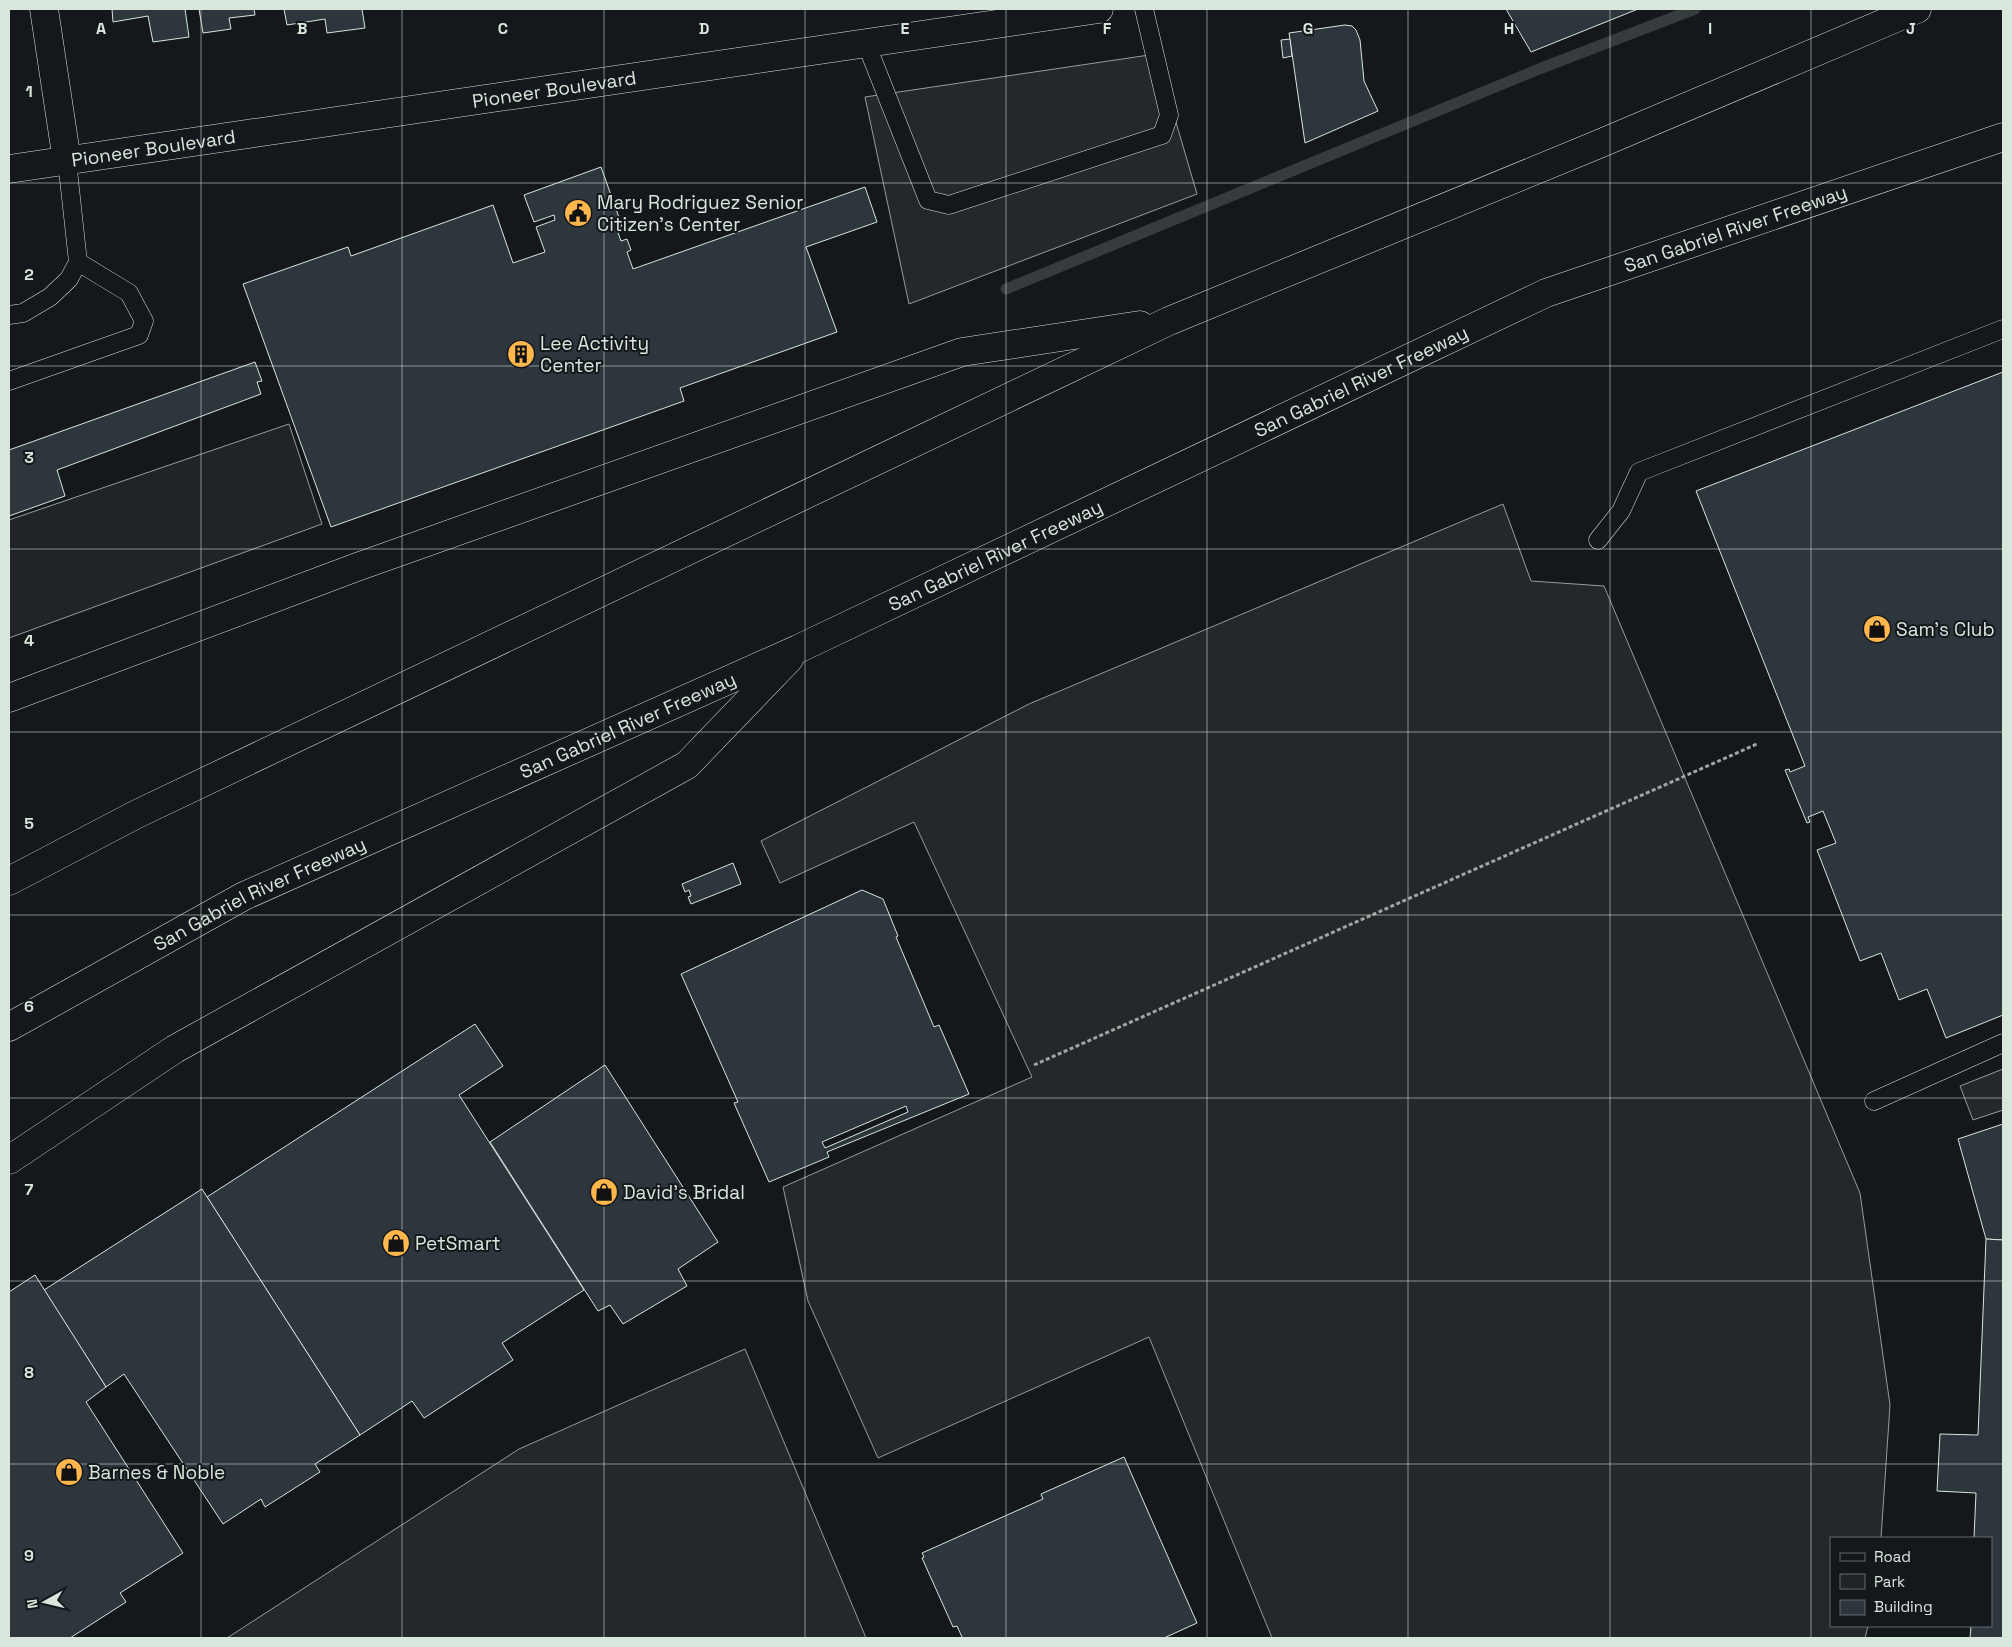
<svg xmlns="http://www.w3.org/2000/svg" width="2012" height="1647" viewBox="0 0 2012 1647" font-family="'Space Grotesk',sans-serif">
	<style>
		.green { fill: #202428; stroke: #939e99 }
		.parking { fill: #24282b; stroke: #939e99 }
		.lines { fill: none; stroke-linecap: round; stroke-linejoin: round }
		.stream { stroke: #363b3e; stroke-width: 11 }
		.building { fill: #2c363c; stroke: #d8e6dc; fill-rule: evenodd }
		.service-casing { stroke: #d8e6dc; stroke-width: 19 }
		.tertiary-casing { stroke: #d8e6dc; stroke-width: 29 }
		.motorway-casing { stroke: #d8e6dc; stroke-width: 29 }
		.path { stroke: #9da8a2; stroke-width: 3; stroke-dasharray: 4 2.5; stroke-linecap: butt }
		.service { stroke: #14181c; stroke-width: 18 }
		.tertiary { stroke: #14181c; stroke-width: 28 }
		.motorway { stroke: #14181c; stroke-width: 28 }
		.grid { fill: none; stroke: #d8e6dc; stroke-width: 1; stroke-opacity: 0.55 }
		.labels { text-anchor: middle; stroke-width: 4; stroke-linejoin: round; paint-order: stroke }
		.street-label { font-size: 19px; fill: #d8e6dc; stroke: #14181c }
		.poi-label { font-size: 19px; fill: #d8e6dc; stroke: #14181c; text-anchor: start }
		.grid-label { font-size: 16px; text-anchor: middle; font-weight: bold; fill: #d8e6dc; stroke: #14181c; stroke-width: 4; stroke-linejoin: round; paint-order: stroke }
	</style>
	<rect width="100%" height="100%" fill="#14181c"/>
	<path class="green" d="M289 424 322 524 9 638V520Z"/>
	<g class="parking">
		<path d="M1156 54 1197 194 909 304 865 97Z"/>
		<path d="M1503 504 1531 581 1604 586 1860 1193 1890 1405 1881 1538H1831V1626H1868L1865 1638H1272L1149 1337 878 1458 808 1301 783 1187 1032 1077 914 822 780 883 761 841 1029 704Z"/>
		<path d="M2003 1069V1110L1973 1120 1960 1086Z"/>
		<path d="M745 1349 866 1638H227L519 1449Z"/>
	</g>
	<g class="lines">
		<path class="stream" d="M1006 289 1539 69 1695 9"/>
	</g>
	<g class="building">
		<path d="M112 9H185L189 37 153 42 148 16 113 22Z"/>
		<path d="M199 9H256H254L255 15 229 18 231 29 203 33Z"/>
		<path d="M284 9H362L365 28 327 33 325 19 287 25Z"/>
		<path d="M1506 9H1638L1531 52Z"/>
		<path d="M1345 25 1352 26 1356 30 1360 40 1364 81 1378 111 1305 143 1289 33Z"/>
		<path d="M1290 39 1292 56 1283 58 1281 40Z"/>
		<path d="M601 167 622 226 616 227 621 241 627 239 631 250 627 252 633 269 865 187 877 222 806 247 837 332 680 388 684 401 331 527 243 284 348 247 351 256 493 205 513 263 545 252 536 227 555 220 554 215 534 222 524 195Z"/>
		<path d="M255 362 262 381 257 382 261 394 57 470 65 496 9 516V450Z"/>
		<path d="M2003 372V1015L1946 1038 1927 989 1899 1000 1881 953 1860 961 1817 850 1836 843 1823 811 1808 817 1810 822 1807 823 1785 770 1789 769 1790 772 1805 766 1696 491Z"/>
		<path d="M733 863 741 884 691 904 688 897 691 896 689 890 685 892 682 884Z"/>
		<path d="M862 890 883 899 898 936 896 937 934 1027 939 1025 969 1094 827 1152 829 1157 769 1182 734 1103 738 1102 681 974ZM906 1106 908 1112 825 1148 822 1142Z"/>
		<path d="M475 1024 503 1066 459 1095 584 1290 502 1343 513 1360 424 1418 412 1401 360 1435 207 1197Z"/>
		<path d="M605 1065 718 1242 678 1269 687 1286 623 1324 610 1305 598 1311 490 1142Z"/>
		<path d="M2003 1124V1240L1986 1239 1958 1139Z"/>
		<path d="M202 1189 360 1435 315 1464 320 1472 265 1507 261 1499 223 1524 124 1374 106 1387 44 1290Z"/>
		<path d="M1986 1239 2003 1240V1638H1970L1971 1626H1991V1538H1974L1976 1493 1937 1491 1940 1434 1978 1435Z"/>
		<path d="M35 1275 106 1387 86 1402 183 1553 120 1593 126 1602 70 1638H9V1292Z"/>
		<path d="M1124 1457 1197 1623 1164 1638H959L962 1637 957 1626 953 1627 922 1558 924 1557 922 1553 1043 1499 1041 1494Z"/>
	</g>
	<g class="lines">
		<g class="service-casing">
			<g id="service">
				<path d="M866 43 928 200 949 205 1162 135 1169 115 1144 9"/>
				<path d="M9 315 23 313 50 297 69 279 78 262 67 161"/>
				<path d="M9 381 139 335 144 321 129 293 78 262"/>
				<path d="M1598 540 1621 511 1639 472 2003 329"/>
				<path d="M1874 1101 2003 1043"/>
			</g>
		</g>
		<g class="tertiary-casing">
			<g id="tertiary">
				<path d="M44 9 67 161"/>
				<path id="s1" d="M9 169 1099 9"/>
			</g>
		</g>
		<g class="motorway-casing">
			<g id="motorway">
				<path d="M9 698 357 567 962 352 1140 325"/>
				<path d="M9 881 137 814 1169 321 1599 144 1917 9"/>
				<path id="s2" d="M9 1027 244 896 798 649 1546 293 2003 137"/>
				<path d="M9 1160 175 1049 687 765 789 659"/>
			</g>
		</g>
		<path class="path" d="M1034 1065 1757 744"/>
		<use href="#service" class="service"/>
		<use href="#tertiary" class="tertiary"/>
		<use href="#motorway" class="motorway"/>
	</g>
	<path class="grid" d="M201 9V1638M402 9V1638M604 9V1638M805 9V1638M1006 9V1638M1207 9V1638M1408 9V1638M1610 9V1638M1811 9V1638M9 183H2003M9 366H2003M9 549H2003M9 732H2003M9 915H2003M9 1098H2003M9 1281H2003M9 1464H2003"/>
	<defs>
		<g id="civic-disc" transform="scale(1.4375)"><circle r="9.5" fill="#ffb74d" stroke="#14181c"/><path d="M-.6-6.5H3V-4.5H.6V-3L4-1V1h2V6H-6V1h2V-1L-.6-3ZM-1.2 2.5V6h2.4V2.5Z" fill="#111"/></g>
		<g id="building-disc" transform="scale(1.4375)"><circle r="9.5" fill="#ffb74d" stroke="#14181c"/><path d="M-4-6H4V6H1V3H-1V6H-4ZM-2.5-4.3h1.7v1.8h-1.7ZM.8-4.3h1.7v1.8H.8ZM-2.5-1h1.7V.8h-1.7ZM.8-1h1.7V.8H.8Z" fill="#111"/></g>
		<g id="shop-disc" transform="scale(1.4375)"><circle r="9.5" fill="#ffb74d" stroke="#14181c"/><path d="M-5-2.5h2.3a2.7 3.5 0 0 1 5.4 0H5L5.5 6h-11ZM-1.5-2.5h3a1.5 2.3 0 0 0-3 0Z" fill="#111"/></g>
	</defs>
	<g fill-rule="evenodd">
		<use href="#civic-disc" x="578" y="213"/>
		<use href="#building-disc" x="521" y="354"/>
		<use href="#shop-disc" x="1877" y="629"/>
		<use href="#shop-disc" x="604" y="1192"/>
		<use href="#shop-disc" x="396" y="1243"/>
		<use href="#shop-disc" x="69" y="1472"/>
	</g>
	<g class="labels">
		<g class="street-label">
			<text dy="7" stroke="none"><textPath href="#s1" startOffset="551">Pioneer Boulevard</textPath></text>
			<text dy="7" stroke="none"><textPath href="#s1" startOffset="146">Pioneer Boulevard</textPath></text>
			<text dy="7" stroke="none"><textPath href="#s2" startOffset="1904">San Gabriel River Freeway</textPath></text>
			<text dy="7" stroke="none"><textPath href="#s2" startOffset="1499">San Gabriel River Freeway</textPath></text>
			<text dy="7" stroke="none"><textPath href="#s2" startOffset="1094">San Gabriel River Freeway</textPath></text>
			<text dy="7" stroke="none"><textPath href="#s2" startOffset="689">San Gabriel River Freeway</textPath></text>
			<text dy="7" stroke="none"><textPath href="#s2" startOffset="284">San Gabriel River Freeway</textPath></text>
		</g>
		<g class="poi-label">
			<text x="597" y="209">Mary Rodriguez Senior<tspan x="597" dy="22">Citizen's Center</tspan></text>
			<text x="540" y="350">Lee Activity<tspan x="540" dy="22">Center</tspan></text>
			<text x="1896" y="636">Sam's Club</text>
			<text x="623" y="1199">David's Bridal</text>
			<text x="415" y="1250">PetSmart</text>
			<text x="88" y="1479">Barnes &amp; Noble</text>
		</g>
	</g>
	<g class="grid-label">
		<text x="101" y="34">A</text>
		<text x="302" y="34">B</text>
		<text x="503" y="34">C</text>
		<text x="704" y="34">D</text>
		<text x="905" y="34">E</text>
		<text x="1107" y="34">F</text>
		<text x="1308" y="34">G</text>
		<text x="1509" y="34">H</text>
		<text x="1710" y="34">I</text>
		<text x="1911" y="34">J</text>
		<text x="29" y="97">1</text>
		<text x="29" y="280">2</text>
		<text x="29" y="463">3</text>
		<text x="29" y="646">4</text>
		<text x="29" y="829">5</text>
		<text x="29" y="1012">6</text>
		<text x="29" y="1195">7</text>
		<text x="29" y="1378">8</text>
		<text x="29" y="1561">9</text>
	</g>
	<rect width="2012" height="1647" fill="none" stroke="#d8e6dc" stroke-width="20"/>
	<rect x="1830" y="1537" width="162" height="90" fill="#14181c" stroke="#626a69"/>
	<rect x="1840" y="1553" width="25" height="8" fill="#14181c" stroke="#626a69"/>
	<text x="1874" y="1562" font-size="15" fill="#d8e6dc">Road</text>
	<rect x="1840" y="1574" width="25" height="15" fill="#202428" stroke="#626a69"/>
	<text x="1874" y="1587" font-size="15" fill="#d8e6dc">Park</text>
	<rect x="1840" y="1600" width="25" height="15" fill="#2c363c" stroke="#626a69"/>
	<text x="1874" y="1612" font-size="15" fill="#d8e6dc">Building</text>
	<g transform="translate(45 1602) rotate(262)" stroke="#14181c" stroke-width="4" paint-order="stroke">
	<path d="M0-4L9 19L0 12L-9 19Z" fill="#d8e6dc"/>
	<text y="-8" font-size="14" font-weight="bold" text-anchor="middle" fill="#d8e6dc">N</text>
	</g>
</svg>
